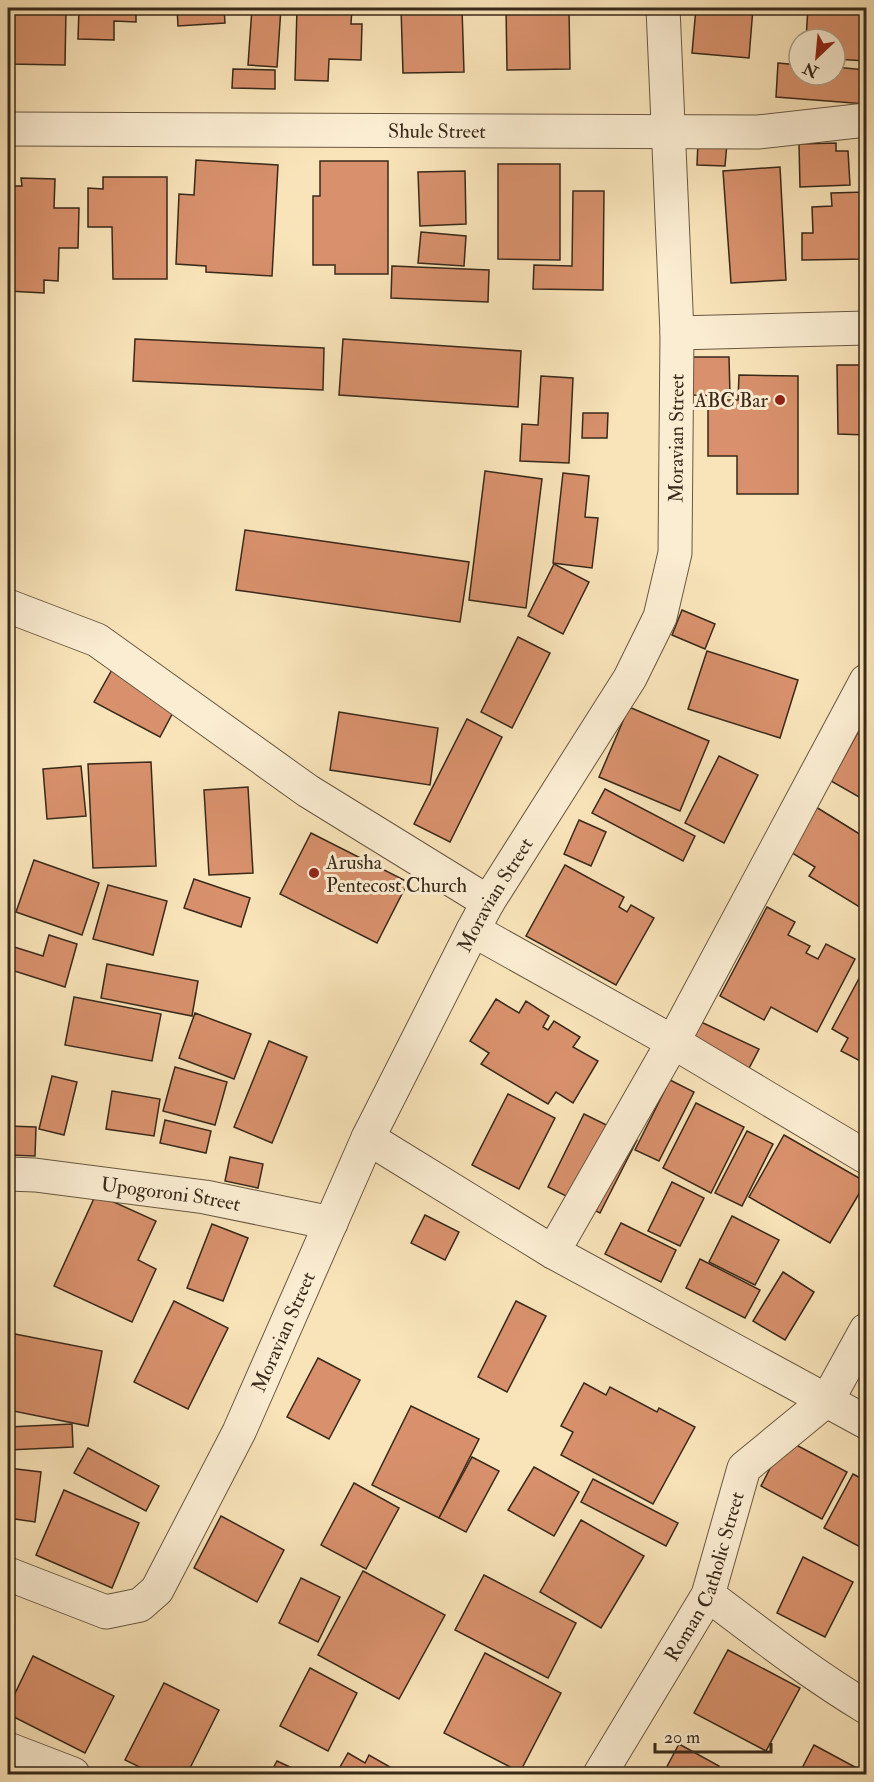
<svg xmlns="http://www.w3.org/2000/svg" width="874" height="1782" viewBox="0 0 874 1782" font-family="'IM FELL Double Pica',serif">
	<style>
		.building { fill: #d8916c; stroke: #39291a; stroke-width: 1.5 }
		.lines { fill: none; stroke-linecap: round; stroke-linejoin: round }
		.minor-casing { stroke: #695842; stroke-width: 35 }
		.minor { stroke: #fbedd2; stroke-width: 33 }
		.poi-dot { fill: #8f2418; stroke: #fbedd2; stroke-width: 2 }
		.labels { text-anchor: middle; stroke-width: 6; stroke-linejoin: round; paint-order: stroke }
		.street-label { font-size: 20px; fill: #39291a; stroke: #fbedd2 }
		.poi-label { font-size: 20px; fill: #39291a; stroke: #fbedd2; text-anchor: end }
	</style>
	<rect width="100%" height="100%" fill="#f9e4b9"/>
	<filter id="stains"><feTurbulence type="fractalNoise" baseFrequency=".00333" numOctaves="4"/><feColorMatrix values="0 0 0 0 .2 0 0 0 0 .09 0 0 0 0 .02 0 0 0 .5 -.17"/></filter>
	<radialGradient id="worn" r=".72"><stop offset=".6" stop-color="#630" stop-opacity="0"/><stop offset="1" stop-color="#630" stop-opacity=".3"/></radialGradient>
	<g class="building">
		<path d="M8 8H66L65 65 8 64Z"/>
		<path d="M79 8H136V22L114 21V40L78 39Z"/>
		<path d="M177 8H224L225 23 178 26Z"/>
		<path d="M252 8H281L277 67 248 65Z"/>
		<path d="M297 8H352L351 24H362L361 60 329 59 328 81 295 80Z"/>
		<path d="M401 8H462L464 72 403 73Z"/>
		<path d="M506 8H569L570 69 507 70Z"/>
		<path d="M696 8H753L749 58 692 53Z"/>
		<path d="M808 8H866V61L835 59V39H806Z"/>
		<path d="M778 63 799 65V75H835V67L866 70V104L776 97Z"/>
		<path d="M233 69 275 70V89L232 88Z"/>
		<path d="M698 142 727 143 725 166 697 165Z"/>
		<path d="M836 143V151H848L850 185 800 187 799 144Z"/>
		<path d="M196 160 278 165 272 276 206 272V266L176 264 179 194 194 195Z"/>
		<path d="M320 161H388V274H335V265H313V196H320Z"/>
		<path d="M498 164H560V260L498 259Z"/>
		<path d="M780 167 786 280 731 283 723 171Z"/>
		<path d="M465 171 466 224 420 226 418 172Z"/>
		<path d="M103 177H167V279H113L112 227H88V188L103 189Z"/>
		<path d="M21 178 55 179 54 208H79L78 248H59L58 281 44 280V293L8 291V186H22Z"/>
		<path d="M573 191H604L603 290 533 289 534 265 572 266Z"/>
		<path d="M866 192V259L802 260V233H813L812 207 832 206 831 193Z"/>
		<path d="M421 232 466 236 464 266 418 263Z"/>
		<path d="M392 266 489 270 488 302 391 298Z"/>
		<path d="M135 339 324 348 323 390 133 381Z"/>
		<path d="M343 339 521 351 518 407 339 395Z"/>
		<path d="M693 357H729L730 396 693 395Z"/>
		<path d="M837 365H866V435L838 434Z"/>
		<path d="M739 375 798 376V494H737V456H708V400H738Z"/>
		<path d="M541 376 573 378 569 463 520 461 522 424 538 425Z"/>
		<path d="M583 413H608L607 438H582Z"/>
		<path d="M485 471 542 479 526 608 469 600Z"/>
		<path d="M563 473 589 476 585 517 598 518 592 568 553 563Z"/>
		<path d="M245 530 469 562 460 622 236 590Z"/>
		<path d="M554 564 589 582 563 634 528 616Z"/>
		<path d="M682 610 715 624 705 649 672 635Z"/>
		<path d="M518 637 550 653 512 728 481 712Z"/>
		<path d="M707 651 798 680 780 738 688 709Z"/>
		<path d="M113 668 178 703 160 737 94 702Z"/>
		<path d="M629 707 709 741 680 811 599 777Z"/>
		<path d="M339 712 438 728 430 785 330 770Z"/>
		<path d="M467 719 502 737 450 842 414 824Z"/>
		<path d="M863 723 866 725V801L831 781Z"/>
		<path d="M719 756 758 775 724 843 685 823Z"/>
		<path d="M151 762 156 866 93 868 88 764Z"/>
		<path d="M81 766 86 816 47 819 43 769Z"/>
		<path d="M248 787 253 873 209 875 204 790Z"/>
		<path d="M605 789 695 836 683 861 592 813Z"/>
		<path d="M816 807 866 838V911L809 876 815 867 789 851Z"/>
		<path d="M579 820 606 832 591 866 564 854Z"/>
		<path d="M311 833 408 882 377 943 280 894Z"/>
		<path d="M34 860 99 883 82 935 16 912Z"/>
		<path d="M565 865 624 897 619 907 627 912 631 905 654 918 616 985 526 936Z"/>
		<path d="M194 879 250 898 241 927 184 908Z"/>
		<path d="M108 885 167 901 153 955 93 939Z"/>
		<path d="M767 907 795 922 788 935 810 946 806 953 818 959 826 944 855 959 817 1032 771 1007 764 1020 720 996Z"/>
		<path d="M49 935 77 944 65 987 8 969V945L43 956Z"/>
		<path d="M107 964 198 981 192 1016 101 998Z"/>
		<path d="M863 971 866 973V1064L841 1051 848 1038 832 1029Z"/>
		<path d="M74 997 161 1014 152 1061 65 1045Z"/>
		<path d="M496 999 519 1013 526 1001 549 1016 543 1027 548 1030 554 1021 580 1037 573 1047 598 1061 573 1103 556 1092 548 1104 481 1064 489 1053 470 1041Z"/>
		<path d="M195 1013 251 1034 234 1079 179 1058Z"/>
		<path d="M701 1022 759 1049 746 1074 689 1046Z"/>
		<path d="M269 1041 307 1057 272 1143 234 1127Z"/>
		<path d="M175 1067 227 1082 215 1125 163 1111Z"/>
		<path d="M52 1076 77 1082 64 1135 39 1129Z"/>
		<path d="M670 1080 694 1092 659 1161 635 1150Z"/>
		<path d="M112 1091 160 1099 154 1136 106 1129Z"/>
		<path d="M508 1094 555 1118 519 1189 472 1165Z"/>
		<path d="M696 1103 744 1127 711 1193 663 1168Z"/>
		<path d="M584 1114 637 1140 600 1213 548 1187Z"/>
		<path d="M165 1120 211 1131 206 1153 160 1143Z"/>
		<path d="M8 1126 36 1127 35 1156 8 1155Z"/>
		<path d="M747 1131 773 1144 742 1206 715 1193Z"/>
		<path d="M784 1135 866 1182 830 1243 749 1197Z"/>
		<path d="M230 1157 263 1164 258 1188 225 1181Z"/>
		<path d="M672 1182 704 1198 680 1246 648 1231Z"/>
		<path d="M96 1194 156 1221 138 1260 156 1269 132 1322 54 1286Z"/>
		<path d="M425 1215 459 1232 445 1260 411 1243Z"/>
		<path d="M732 1216 779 1240 755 1285 709 1262Z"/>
		<path d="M621 1223 676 1250 661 1282 605 1254Z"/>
		<path d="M212 1224 248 1238 223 1301 187 1288Z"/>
		<path d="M700 1259 760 1290 745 1318 686 1288Z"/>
		<path d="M783 1272 814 1292 785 1340 753 1321Z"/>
		<path d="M174 1301 228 1328 188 1409 134 1382Z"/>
		<path d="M516 1301 546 1316 507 1392 478 1377Z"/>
		<path d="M15 1334 102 1351 88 1426 8 1410V1373Z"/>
		<path d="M318 1358 360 1380 329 1439 287 1417Z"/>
		<path d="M584 1383 606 1395 610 1387 657 1412 659 1408 695 1427 653 1504 561 1455 573 1432 561 1426Z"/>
		<path d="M411 1406 479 1439 439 1518 372 1485Z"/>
		<path d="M72 1424 73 1447 8 1450V1427Z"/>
		<path d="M785 1439 847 1472 822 1519 761 1486Z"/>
		<path d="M88 1448 159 1486 146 1511 74 1473Z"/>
		<path d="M472 1457 499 1471 466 1532 439 1518Z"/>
		<path d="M534 1467 579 1492 554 1536 508 1510Z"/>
		<path d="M8 1468 41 1472 35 1522 8 1518Z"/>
		<path d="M853 1474 866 1481V1550L824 1528Z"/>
		<path d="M593 1479 678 1523 666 1546 581 1502Z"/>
		<path d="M354 1483 399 1508 366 1569 321 1545Z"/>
		<path d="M64 1490 139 1523 112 1588 36 1555Z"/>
		<path d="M221 1516 284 1550 257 1602 194 1568Z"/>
		<path d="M581 1520 644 1556 601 1628 540 1592Z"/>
		<path d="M803 1557 853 1582 825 1637 777 1613Z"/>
		<path d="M363 1571 445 1615 399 1699 318 1655Z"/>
		<path d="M484 1575 576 1623 548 1678 455 1630Z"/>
		<path d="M301 1578 340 1597 318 1642 279 1623Z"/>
		<path d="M728 1650 800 1688 766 1751 694 1713Z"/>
		<path d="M485 1653 561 1693 520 1772 444 1733Z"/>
		<path d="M33 1656 114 1696 85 1753 8 1714V1708Z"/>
		<path d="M310 1668 357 1693 328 1751 280 1726Z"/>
		<path d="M164 1683 219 1710 187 1774H154L125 1760Z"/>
		<path d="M679 1744 719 1766 714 1774H663Z"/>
		<path d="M814 1745 866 1773V1774H799Z"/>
		<path d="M348 1753 365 1763 369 1755 390 1767 385 1774H336Z"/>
		<path d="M277 1761 305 1774H270Z"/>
	</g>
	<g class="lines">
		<g class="minor-casing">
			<g id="minor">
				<path id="s1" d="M8 129 758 132 866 120"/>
				<path d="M677 333 866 328"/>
				<path d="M8 606 97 640 308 791 488 902"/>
				<path d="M473 930 673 1042 866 1157"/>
				<path d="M368 1138 553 1252 866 1422"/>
				<path id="s2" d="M8 1174 35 1175 205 1197 331 1223"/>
				<path d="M553 1252 673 1042 866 681"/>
				<path id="s3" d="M8 1574 106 1612 140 1605 157 1590 239 1432 368 1138 473 930 488 902 630 678 660 617 675 553 677 333 663 8"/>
				<path d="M708 1595C760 1634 811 1674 866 1707"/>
				<path d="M8 1749 73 1774"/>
				<path id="s4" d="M600 1774 708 1595 744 1468 828 1399 866 1330"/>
			</g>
		</g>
		<use href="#minor" class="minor"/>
	</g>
	<g class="poi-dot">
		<circle cx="780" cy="400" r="6"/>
		<circle cx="314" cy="873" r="6"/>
	</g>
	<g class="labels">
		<g class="street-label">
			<text dy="7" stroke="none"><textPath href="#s1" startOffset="429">Shule Street</textPath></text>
			<text dy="7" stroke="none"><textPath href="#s3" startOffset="1440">Moravian Street</textPath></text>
			<text dy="7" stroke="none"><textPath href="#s3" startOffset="936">Moravian Street</textPath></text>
			<text dy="7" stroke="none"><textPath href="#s2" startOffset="164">Upogoroni Street</textPath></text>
			<text dy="7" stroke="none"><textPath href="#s3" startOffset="450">Moravian Street</textPath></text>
			<text dy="7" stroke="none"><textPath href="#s4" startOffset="225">Roman Catholic Street</textPath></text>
		</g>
		<g class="poi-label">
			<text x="768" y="407">ABC Bar</text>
			<text x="326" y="869" text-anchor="start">Arusha<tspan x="326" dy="23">Pentecost Church</tspan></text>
		</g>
	</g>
	<rect width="874" height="1782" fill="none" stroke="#f9e4b9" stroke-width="30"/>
	<rect x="9" y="9" width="856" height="1764" fill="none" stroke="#39291a" stroke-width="3"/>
	<rect x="15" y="15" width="844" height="1752" fill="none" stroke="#39291a" stroke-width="1.5"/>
	<g transform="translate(817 57) rotate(206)"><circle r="28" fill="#fbedd2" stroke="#ad9f88" stroke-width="1.5"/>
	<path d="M0-4.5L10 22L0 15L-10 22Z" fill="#8f2418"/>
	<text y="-9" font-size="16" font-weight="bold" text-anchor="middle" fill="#39291a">N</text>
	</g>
	<path d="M655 1743v9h116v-9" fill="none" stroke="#39291a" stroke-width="3"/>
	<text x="664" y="1743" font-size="18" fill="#39291a" stroke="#fbedd2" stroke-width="4.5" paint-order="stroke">20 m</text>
	<rect width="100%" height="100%" filter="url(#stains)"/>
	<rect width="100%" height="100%" fill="url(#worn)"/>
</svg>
